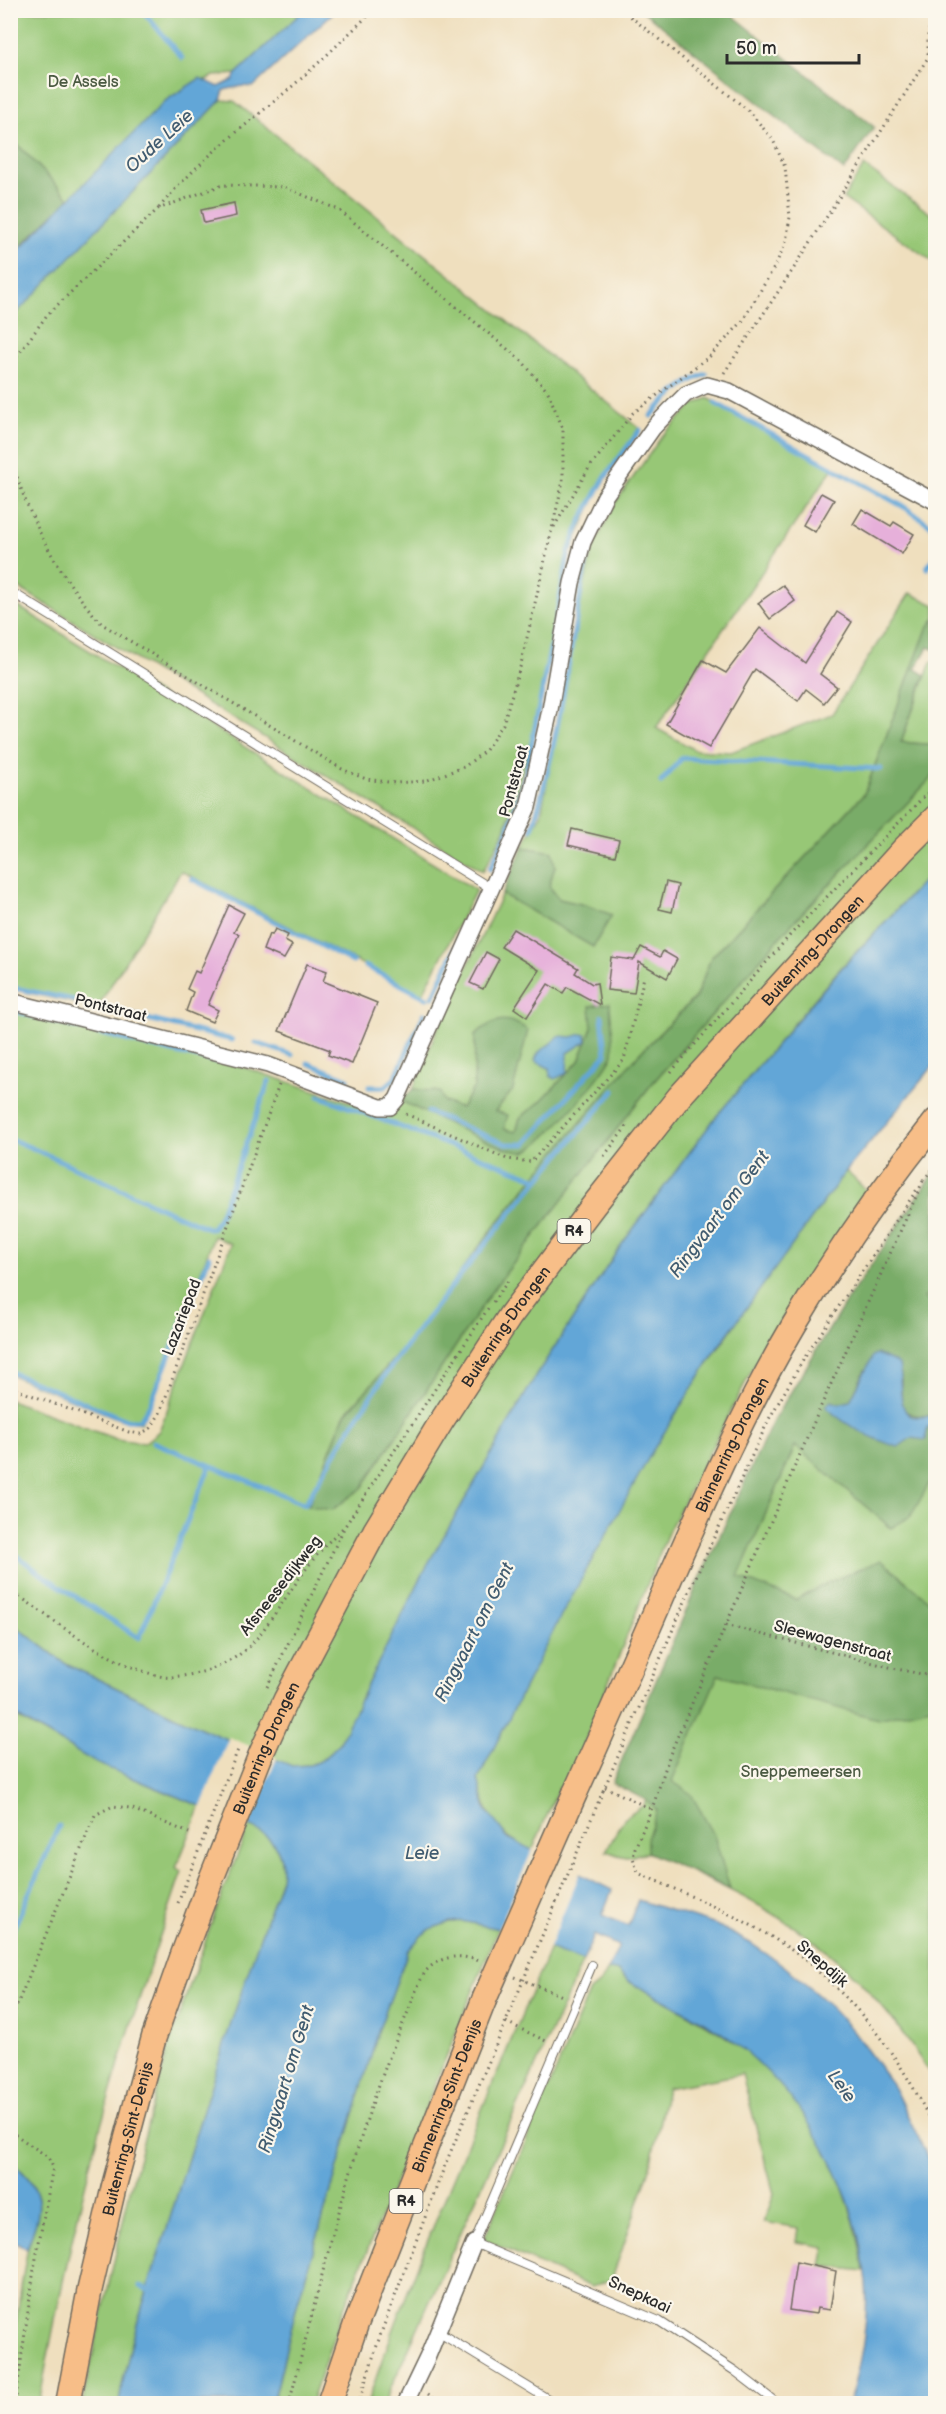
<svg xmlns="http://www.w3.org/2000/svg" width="946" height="2414" viewBox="0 0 946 2414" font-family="'Balsamiq Sans',sans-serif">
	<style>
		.green { fill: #97c776; stroke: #617950; stroke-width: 1.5 }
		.forest { fill: #79ac67; stroke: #526c49; stroke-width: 1.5 }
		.water { fill: #62a6d7; stroke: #466881; stroke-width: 1.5 }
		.pier { fill: #efdfbe }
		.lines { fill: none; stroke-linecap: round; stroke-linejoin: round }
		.stream { stroke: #62a6d7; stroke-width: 5 }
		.building { fill: #e6b0da }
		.service-casing { stroke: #706a5e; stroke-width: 10 }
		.minor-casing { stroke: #706a5e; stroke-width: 18 }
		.trunk-casing { stroke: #706a5e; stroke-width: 27 }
		.path { stroke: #706a5e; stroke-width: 3; stroke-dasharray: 1.5 4.5; stroke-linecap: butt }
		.service { stroke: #fff; stroke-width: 8 }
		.minor { stroke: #fff; stroke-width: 15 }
		.trunk { stroke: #f7be88; stroke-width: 24 }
		.trunk-bridge-casing { stroke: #706a5e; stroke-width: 27; stroke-linecap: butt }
		.path-bridge { stroke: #706a5e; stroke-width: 3; stroke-dasharray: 1.5 4.5; stroke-linecap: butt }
		.trunk-bridge { stroke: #f7be88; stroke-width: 24 }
		.labels { text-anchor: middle; stroke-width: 4.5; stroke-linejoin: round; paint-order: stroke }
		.shield { fill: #fbf7ec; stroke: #696865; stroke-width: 1.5 }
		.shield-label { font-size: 15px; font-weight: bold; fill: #2b2b2b }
		.park-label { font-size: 16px; fill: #4b5a42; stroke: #fbf7ec }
		.street-label { font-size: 16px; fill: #2b2b2b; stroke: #fbf7ec }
		.water-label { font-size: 18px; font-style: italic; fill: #415c70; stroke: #fbf7ec }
	</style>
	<rect width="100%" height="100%" fill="#fbf7ec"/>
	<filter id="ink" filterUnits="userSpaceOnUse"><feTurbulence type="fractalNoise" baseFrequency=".0167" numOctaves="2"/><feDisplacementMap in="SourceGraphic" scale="12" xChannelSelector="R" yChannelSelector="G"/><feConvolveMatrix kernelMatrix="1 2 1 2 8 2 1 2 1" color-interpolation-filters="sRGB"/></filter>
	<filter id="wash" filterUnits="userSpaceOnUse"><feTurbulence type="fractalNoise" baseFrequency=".008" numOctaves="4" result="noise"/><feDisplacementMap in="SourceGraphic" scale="24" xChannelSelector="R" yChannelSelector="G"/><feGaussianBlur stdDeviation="1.35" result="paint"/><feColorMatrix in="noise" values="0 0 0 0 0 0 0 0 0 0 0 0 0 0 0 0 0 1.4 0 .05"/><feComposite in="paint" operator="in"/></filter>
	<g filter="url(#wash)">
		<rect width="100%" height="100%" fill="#efdfbe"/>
		<g class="green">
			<path d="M11 11H304L236 74 214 76 180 91 165 101 70 199 18 145 11 152Z"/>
			<path d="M221 100 234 101 639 428 596 495 565 565 533 733 505 830 483 871 11 583 10 319Z"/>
			<path d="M864 166 935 217V263L843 198Z"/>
			<path d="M708 398 833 468 656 728 695 750 731 752 832 714 910 593 935 605V618L927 629 864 794 711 958 696 996 638 1055 534 1177 487 1236 412 1338 344 1416 308 1506 362 1488 492 1291 650 1086 786 930 935 774V869L837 972 715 1118 622 1244 537 1374 429 1562 366 1687 340 1743 322 1760 310 1765 292 1766 281 1763 205 1730 66 1664 11 1622 10 1400 116 1439 144 1443 159 1431 231 1244 214 1236 160 1382 141 1423 119 1419 11 1375V1009L249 1069 387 1114 401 1101 505 1149 597 1079 592 1028 579 1061 540 1102 520 1118 516 1133 504 1129 495 1111 513 1090 475 1035 474 1088 461 1108 443 1102 440 1092 413 1089 436 1032 502 894 593 947 611 916 585 905 559 899 549 886 555 866 552 852 523 847 541 814 584 585 594 546 616 502 662 436 693 405Z"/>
			<path d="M11 602 476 890 422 995 181 871 97 1008 11 989Z"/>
			<path d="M931 662H935V745L901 742Z"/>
			<path d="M846 1171 868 1192 764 1347 669 1530 566 1789 559 1787 532 1851C497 1834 486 1816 478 1779 534 1669 588 1557 652 1451 711 1353 779 1263 846 1171Z"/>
			<path d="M935 1205V2082C874 1981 812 1926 704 1878 687 1870 668 1859 650 1853 643 1851 635 1856 628 1857 621 1857 613 1853 606 1851L624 1819 644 1805 662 1751 814 1403Z"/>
			<path d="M10 1713C68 1748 138 1783 201 1806L176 1868 182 1871C144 1982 107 2093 80 2207 64 2272 51 2338 39 2404L10 2403C11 2353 18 2302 27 2252 31 2233 43 2213 37 2194 32 2180 22 2170 11 2163Z"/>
			<path d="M249 1826C273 1835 285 1854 281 1879 240 1990 205 2102 171 2215 152 2277 129 2340 119 2403L82 2404 130 2190 170 2042 224 1888Z"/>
			<path d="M462 1921 498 1929 340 2318 311 2403 273 2404 297 2305 379 2029 408 1951 421 1936 430 1929 450 1922Z"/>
			<path d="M550 1948 583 1961 384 2403 367 2404C420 2248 487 2099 550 1948Z"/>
			<path d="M608 1970 618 1971 628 1981C664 2001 701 2019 735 2043 807 2094 852 2185 864 2271L821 2266 825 2247 797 2242 799 2228 764 2222 774 2194 742 2074 667 2088 649 2171 612 2279 591 2287 484 2239 590 1991 601 1982Z"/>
		</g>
		<g class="forest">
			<path d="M643 11H727L874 127 844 171Z"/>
			<path d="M18 145 70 199 11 255V152Z"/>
			<path d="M935 618V650L928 647 915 669 925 675 901 742 935 745V774L786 930 650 1086 492 1291 362 1488 332 1510 308 1506 344 1416 412 1338 487 1236 534 1177 638 1055 696 997 711 958 864 794 927 629Z"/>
			<path d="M523 847 552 852 555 866 549 886 559 899 585 905 612 915 593 947 502 894Z"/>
			<path d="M610 1003C610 1015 615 1045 613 1054 609 1070 538 1151 524 1152 502 1153 425 1112 401 1101L413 1089 440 1092 444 1102 461 1108 474 1087 475 1035C494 1018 506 1015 528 1030L513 1090 495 1111 508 1115 504 1129 516 1132 520 1118 540 1102 579 1061 592 1028 590 1006Z"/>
			<path d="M935 1172V1287L924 1298 932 1303 935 1300V1338L928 1346 933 1355 935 1353V1416C894 1417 903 1408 901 1374L865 1370 850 1401 839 1404 831 1401 911 1438 927 1426 935 1427V1473L911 1516 891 1528 795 1446 738 1577 796 1600 827 1583 881 1560 935 1606V1706L878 1719 718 1675 672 1781 691 1794 714 1835 730 1889 647 1852V1839L657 1810 646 1800 612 1783 697 1585 773 1421 847 1300Z"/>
		</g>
		<g class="water">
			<path d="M304 10 335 11 253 87 242 86 224 90 221 100 11 319V258L165 101 200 78 219 87 233 80 236 74Z"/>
			<path d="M935 869V1064L846 1171 716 1350 652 1452 561 1616 478 1779 486 1810 508 1838 612 1890 602 1915 628 1926 638 1900 716 1925 750 1943 783 1965 826 2002 853 2031 892 2084 924 2149 935 2180V2403H849C860 2366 869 2322 866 2283 858 2192 809 2102 738 2045 705 2019 664 2001 628 1981L618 1971 608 1970 619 1946 594 1935 583 1961 499 1929 462 1921 450 1922 430 1929 421 1936 408 1951 379 2029 297 2305 273 2403H119C129 2340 152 2277 171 2215 205 2102 240 1990 281 1879 285 1854 276 1841 254 1828L96 1763 11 1713 10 1622 66 1664 205 1730 292 1766 310 1765 322 1760 340 1743 366 1687 429 1562 537 1374 622 1244 715 1118 838 972Z"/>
			<path d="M582 1034 586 1035 587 1041 568 1053 567 1073 555 1079 550 1076 549 1068 535 1061C538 1047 551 1047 558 1036L572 1037Z"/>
			<path d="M877 1354 899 1364C902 1377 897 1410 911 1416 917 1418 928 1416 935 1416V1427H927L926 1440 911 1438 898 1447C871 1438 847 1427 826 1407L831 1401 839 1404 850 1401 873 1356Z"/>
			<path d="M10 2163C27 2172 42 2192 38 2213 37 2225 30 2238 27 2249L11 2238Z"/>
		</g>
		<g class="pier">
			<path d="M229 1737 277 1758 247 1829 200 1809Z"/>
			<path d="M533 1848 581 1871 548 1950 497 1932Z"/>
		</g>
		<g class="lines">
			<g class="stream">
				<path d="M142 10 182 58"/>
				<path d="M715 403 906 508 932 526 936 531"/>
				<path d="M651 416C668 397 682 383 706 374"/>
				<path d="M927 568 936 555"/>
				<path d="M661 782 682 758 881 769"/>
				<path d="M532 829C559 741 570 648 587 557"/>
				<path d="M490 869 508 831 526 774 569 551 582 519 605 477 640 430"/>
				<path d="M192 879 353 962"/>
				<path d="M365 966 427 998"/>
				<path d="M10 987 78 1001"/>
				<path d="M433 997 479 896"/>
				<path d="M91 1005 232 1040"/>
				<path d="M10 1010 172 1052 215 1061"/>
				<path d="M256 1043 292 1055"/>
				<path d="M308 1063 348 1079"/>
				<path d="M369 1087H385L395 1078 424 1014"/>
				<path d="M319 1096 538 1179"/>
				<path d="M428 1112 506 1144H525L606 1054 602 1016"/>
				<path d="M10 1139C79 1166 142 1203 211 1229L219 1218 269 1081"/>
				<path d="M10 1372 127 1420H140L150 1404 209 1257"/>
				<path d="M153 1442 305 1504C336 1451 367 1399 403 1350 470 1260 541 1175 614 1091"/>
				<path d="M10 1550 38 1572 139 1638 210 1466"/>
				<path d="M10 1936 59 1826"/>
				<path d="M140 2286 148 2290"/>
			</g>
		</g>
		<g id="blocks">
			<g class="building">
				<path d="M234 203 236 216 204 223 201 210Z"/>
				<path d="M821 493 834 500 815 532 803 525Z"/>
				<path d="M862 509 891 526 894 522 914 534 902 554 853 524Z"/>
				<path d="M783 585 795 601 770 619 758 603Z"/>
				<path d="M837 612 852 622 820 674 837 687 824 703 806 689 798 701 755 669 709 748 666 724 703 660 726 673 760 628 805 663Z"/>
				<path d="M572 829 619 840 615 856 568 845Z"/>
				<path d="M666 882 678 885 672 912 659 909Z"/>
				<path d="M229 905 244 913 234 932 239 934 208 1005 218 1010 212 1022 186 1011 193 992 187 989 195 971 199 973Z"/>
				<path d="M275 929 288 935 285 941 292 945 284 959 263 950 269 934 272 935Z"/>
				<path d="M513 929 578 968 575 973 592 984 597 983 600 1005 567 987 563 993 548 984 527 1017 514 1008 539 970 501 947Z"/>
				<path d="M641 947 660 957 663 951 677 959 667 978 639 962 634 993 607 990 611 957 634 960Z"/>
				<path d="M486 952 499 959 483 989 470 983Z"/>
				<path d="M307 964 327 971 323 981 377 1003 352 1064 328 1055 330 1050 279 1031Z"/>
				<path d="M796 2262 836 2271 830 2310 817 2308 816 2314 789 2310Z"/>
			</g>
		</g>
	</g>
	<g filter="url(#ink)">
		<use href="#blocks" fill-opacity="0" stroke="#706a5e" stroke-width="1.5"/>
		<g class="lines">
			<g class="service-casing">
				<g id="service">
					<path d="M10 591 492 889"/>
					<path d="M592 1965 474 2243 659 2321 735 2371 778 2404"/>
					<path d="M438 2332 556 2404"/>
				</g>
			</g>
			<g class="minor-casing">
				<g id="minor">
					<path d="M10 1001 268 1065 380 1107H390L397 1099 528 807 550 710 572 583 583 542 605 496 653 428 671 409 686 394 707 385 729 391 936 502"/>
					<path d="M405 2404 428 2356 474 2243"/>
				</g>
			</g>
			<g class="trunk-casing">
				<g id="trunk">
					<path id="s1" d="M575 1793C607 1722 639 1650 670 1578 708 1492 746 1406 794 1325 836 1254 884 1186 936 1121"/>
					<path id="s2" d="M68 2404 90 2288 114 2186 154 2037 184 1952 210 1882 261 1754 286 1699 375 1531 441 1422 510 1316 593 1206 679 1097 903 850 936 817"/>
					<path id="s3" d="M329 2404 356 2324 484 2000"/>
				</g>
			</g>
			<g class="path">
				<path d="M928 54V34L934 10"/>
				<path d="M159 208C196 162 244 127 289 89 318 65 345 37 374 10"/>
				<path d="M10 366 47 315 158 209 222 185 284 187 339 210 522 361 548 392 563 429V481L521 664 503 724 486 750 464 767 425 781 395 783 366 779 342 769 102 624C61 580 25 514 11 455 8 443 11 427 10 414"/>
				<path d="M724 373 798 262 936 45"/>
				<path d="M554 527 589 468 633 413 710 356 742 322 775 266 786 242 790 217 785 167 773 140 749 111 622 10"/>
				<path d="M671 1072 791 934 936 784"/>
				<path d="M406 1114 507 1159 531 1162 624 1060 644 977"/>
				<path d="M604 1156 627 1126"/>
				<path d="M923 1180 936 1166"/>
				<path d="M923 1181 821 1406 670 1754 654 1803 635 1848 633 1858 638 1873C692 1897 749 1919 797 1954 857 2000 907 2064 936 2134"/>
				<path d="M493 1302 510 1278"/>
				<path d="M10 1387 129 1432 140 1434 151 1428 160 1413 279 1085"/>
				<path d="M10 1590C58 1622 107 1665 164 1677 170 1678 176 1676 182 1676 211 1672 238 1661 257 1638 286 1601 308 1558 344 1527"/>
				<path d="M726 1625 897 1669 936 1677"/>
				<path d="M267 1687 345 1526 489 1307"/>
				<path d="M605 1787 651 1809"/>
				<path d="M603 1791 693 1583 769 1419 805 1357 918 1188"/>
				<path d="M178 1903 239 1747"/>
				<path d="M515 1977 565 1997"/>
				<path d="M10 2022 95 1815 113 1806 130 1808 189 1833"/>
				<path d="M506 2022 546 2041"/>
				<path d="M10 2131 48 2157 53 2167 34 2269 15 2404"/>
				<path d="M428 2394 441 2404"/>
				<path d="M289 2404C323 2273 353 2138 407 2014 412 2003 420 1976 428 1969 442 1955 462 1954 479 1961"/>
				<path d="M358 2404 381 2333 445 2165 507 2019"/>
			</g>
			<use href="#service" class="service"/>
			<use href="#minor" class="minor"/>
			<use href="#trunk" class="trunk"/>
			<g class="trunk-bridge-casing">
				<path id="trunk-bridge" d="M484 2000 575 1793"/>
			</g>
			<path class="path-bridge" d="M507 2019 603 1791"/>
			<use href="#trunk-bridge" class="trunk-bridge"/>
		</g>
	</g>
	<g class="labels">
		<g class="shield">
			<rect x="557.5" y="1219" width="33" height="24" rx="4.5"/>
			<rect x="389.5" y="2189" width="33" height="24" rx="4.5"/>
		</g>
		<g class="shield-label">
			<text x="574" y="1236">R4</text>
			<text x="406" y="2206">R4</text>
		</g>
		<g class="park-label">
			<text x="83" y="87">De Assels</text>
			<text x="801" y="1777">Sneppemeersen</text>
		</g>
		<g class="street-label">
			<text transform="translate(513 781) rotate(-75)" y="6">Pontstraat</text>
			<text dy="6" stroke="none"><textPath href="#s2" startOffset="1659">Buitenring-Drongen</textPath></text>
			<text transform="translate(111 1007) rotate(14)" y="6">Pontstraat</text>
			<text transform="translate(181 1317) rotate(-69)" y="6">Lazariepad</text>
			<text dy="6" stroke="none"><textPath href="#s2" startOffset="1173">Buitenring-Drongen</textPath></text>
			<text dy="6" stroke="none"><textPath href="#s1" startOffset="382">Binnenring-Drongen</textPath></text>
			<text transform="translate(280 1585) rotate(-52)" y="6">Afsneesedijkweg</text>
			<text transform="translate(833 1640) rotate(15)" y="6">Sleewagenstraat</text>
			<text dy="6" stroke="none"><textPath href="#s2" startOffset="687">Buitenring-Drongen</textPath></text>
			<text transform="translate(823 1963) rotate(41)" y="6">Snepdijk</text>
			<text dy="6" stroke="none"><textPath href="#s3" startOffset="330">Binnenring-Sint-Denijs</textPath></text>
			<text dy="6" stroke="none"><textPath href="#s2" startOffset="272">Buitenring-Sint-Denijs</textPath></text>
			<text transform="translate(640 2294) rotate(25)" y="6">Snepkaai</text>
		</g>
		<g class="water-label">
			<text transform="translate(159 141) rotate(-42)" y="6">Oude Leie</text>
			<text transform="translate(719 1214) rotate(-53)" y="6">Ringvaart om Gent</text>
			<text transform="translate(474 1632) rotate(-63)" y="6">Ringvaart om Gent</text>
			<text x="422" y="1859">Leie</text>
			<text transform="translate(286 2079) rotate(-73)" y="6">Ringvaart om Gent</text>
			<text transform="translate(842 2086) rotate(54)" y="6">Leie</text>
		</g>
	</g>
	<rect width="946" height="2414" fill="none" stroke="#fbf7ec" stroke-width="36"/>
	<path d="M727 54v9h132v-9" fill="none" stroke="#2b2b2b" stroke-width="3"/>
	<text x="736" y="54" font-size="18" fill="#2b2b2b" stroke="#fbf7ec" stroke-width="4.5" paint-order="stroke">50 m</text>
</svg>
